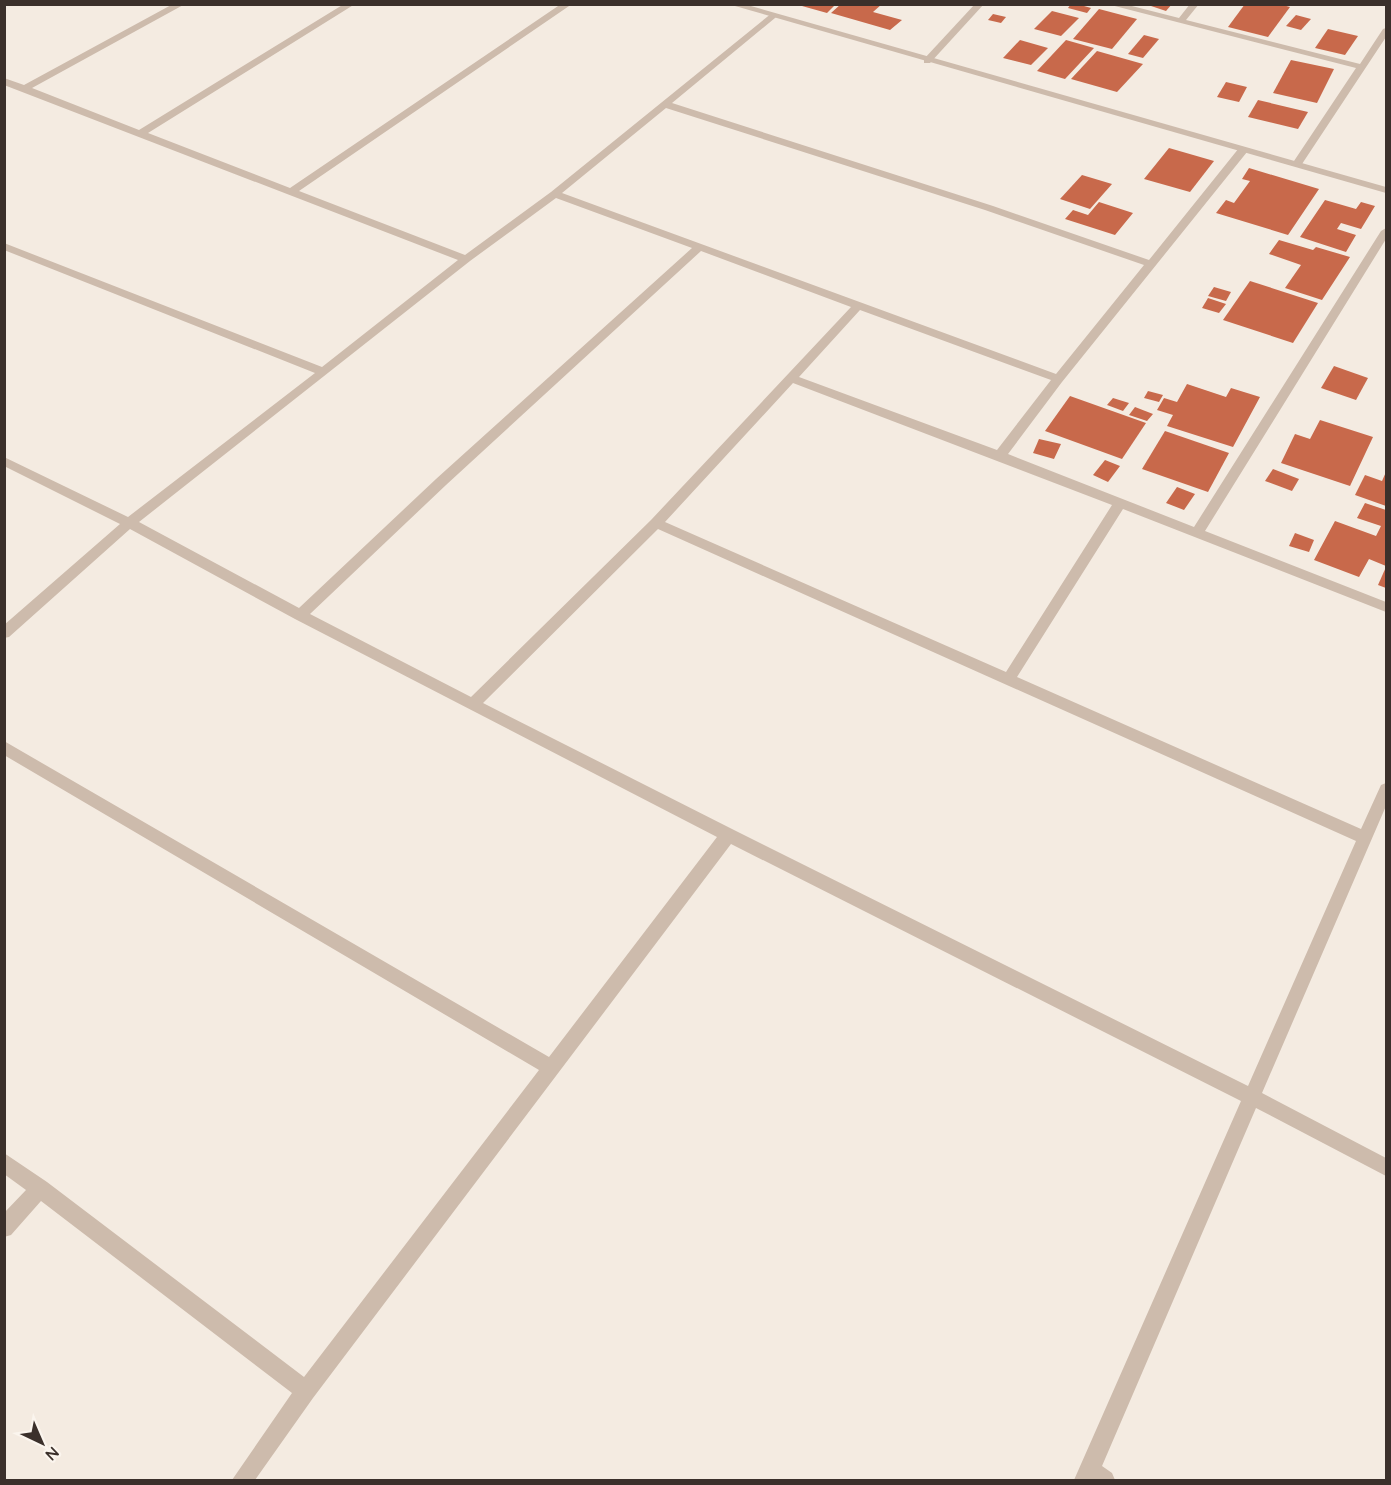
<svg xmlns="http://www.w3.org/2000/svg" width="1391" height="1485" viewBox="0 0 1391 1485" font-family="Quicksand,sans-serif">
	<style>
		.building { fill: #c8694b }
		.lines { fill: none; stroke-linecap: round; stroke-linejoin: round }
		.minor { fill: #cdbbac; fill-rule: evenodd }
		.tertiary { fill: #cdbbac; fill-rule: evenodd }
	</style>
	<rect width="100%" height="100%" fill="#f4ebe1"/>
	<g class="building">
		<path d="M804 4H836L827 13 802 6Z"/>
		<path d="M841 4H882L873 12 902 20 890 30 831 13Z"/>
		<path d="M1071 4H1077L1091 8 1087 13 1068 8Z"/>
		<path d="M1145 4H1172L1166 11Z"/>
		<path d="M1245 4H1279L1290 7 1268 37 1228 27Z"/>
		<path d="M1099 9 1137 19 1112 49 1073 39Z"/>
		<path d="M1052 11 1079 18 1061 36 1034 29Z"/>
		<path d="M993 14 1006 17 1001 23 988 20Z"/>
		<path d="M1296 15 1311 19 1301 30 1286 26Z"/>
		<path d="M1328 29 1358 36 1345 55 1315 48Z"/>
		<path d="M1144 35 1159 39 1143 58 1128 54Z"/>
		<path d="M1020 40 1048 48 1031 65 1003 58Z"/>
		<path d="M1066 40 1094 48 1065 79 1037 71Z"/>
		<path d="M1097 51 1143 64 1117 92 1071 79Z"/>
		<path d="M1291 60 1334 69 1317 103 1273 93Z"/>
		<path d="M1226 82 1247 87 1239 102 1217 97Z"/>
		<path d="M1258 100 1308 112 1298 129 1248 117Z"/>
		<path d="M1169 148 1214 161 1190 192 1144 179Z"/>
		<path d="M1249 168 1319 189 1288 235 1216 213 1226 200 1234 203 1250 181 1242 179Z"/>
		<path d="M1082 175 1112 184 1090 209 1060 199Z"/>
		<path d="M1325 200 1356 209 1361 202 1375 206 1361 229 1341 223 1337 229 1356 235 1346 252 1300 237Z"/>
		<path d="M1099 202 1133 213 1115 235 1065 219 1073 210 1088 215Z"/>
		<path d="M1279 240 1313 250 1316 247 1350 257 1322 300 1285 288 1301 265 1269 254Z"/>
		<path d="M1250 281 1318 303 1293 343 1223 320Z"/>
		<path d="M1214 287 1231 292 1226 301 1208 296Z"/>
		<path d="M1208 298 1226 304 1219 313 1202 308Z"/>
		<path d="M1334 366 1368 378 1356 400 1321 388Z"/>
		<path d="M1187 384 1226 397 1231 388 1260 397 1233 447 1167 426 1173 415 1157 410 1164 398 1177 402Z"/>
		<path d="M1148 391 1163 395 1159 402 1144 398Z"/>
		<path d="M1070 396 1146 423 1122 459 1045 431Z"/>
		<path d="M1113 398 1129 403 1123 411 1107 405Z"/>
		<path d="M1135 407 1153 414 1147 421 1129 415Z"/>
		<path d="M1320 420 1373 437 1350 486 1281 463 1295 434 1310 439Z"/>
		<path d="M1165 431 1229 453 1208 492 1142 469Z"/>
		<path d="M1039 439 1061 444 1054 459 1033 453Z"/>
		<path d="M1105 460 1120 466 1108 482 1093 475Z"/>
		<path d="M1273 469 1299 479 1292 491 1265 481Z"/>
		<path d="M1386 472V506L1355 495 1365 475 1382 481Z"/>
		<path d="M1177 487 1195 494 1184 510 1166 503Z"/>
		<path d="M1365 503 1386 510V566L1369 559 1359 577 1314 560 1335 521 1376 536 1381 526 1357 518Z"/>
		<path d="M1295 533 1314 540 1309 552 1289 546Z"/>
		<path d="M1386 567V588L1378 585Z"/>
	</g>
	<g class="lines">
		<g class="minor">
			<path d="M173 4H185L32 88 139 130 344 4H355L148 133 290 188 561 4H572L299 191 465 255 551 192 772 13 777 16 775 18 672 103 993 206 1149 260 1239 148H1247V152L1062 382 1008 454 1194 527 1381 231 1386 228V239L1205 531 1386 602V612L1123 509 1017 677 1361 829 1381 785 1386 783V806L1262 1093 1386 1158V1176L1256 1108 1102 1466 1112 1473 1115 1480H1074L1241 1101 731 844 313 1398 255 1480H232L292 1393 41 1201 11 1235 4 1237V1213L26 1190 4 1174V1153L47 1182 304 1377 539 1070 4 755V741L549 1057 717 837 295 619 130 529 9 637 4 638V625L120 524 4 466V457L128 517 315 373 4 250V243L322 367 458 260 4 85V78L24 85ZM666 108 985 210 1144 265 1056 374 562 193ZM556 198 692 248 436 479 299 608 139 522 470 261ZM701 251 851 307 651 520 471 697 310 614 446 485ZM860 310 1051 380 997 450 799 377ZM793 383 1112 505 1006 672 665 522ZM658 529 1356 841 1248 1086 734 830 483 703Z"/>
			<path d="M975 4H984L930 63H924V59Z"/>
			<path d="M1107 4H1124L1179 18 1190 4H1199L1186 20 1360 64 1383 29 1386 28V37L1302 164 1297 167 1292 164 1356 68Z"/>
		</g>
		<path class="tertiary" d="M728 4H744L1386 187V193Z"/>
	</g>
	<rect width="1391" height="1485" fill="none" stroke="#3b302b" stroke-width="12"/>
	<g transform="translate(42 1443) rotate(136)" stroke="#fbf5ee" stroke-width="4.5" paint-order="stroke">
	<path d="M0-4.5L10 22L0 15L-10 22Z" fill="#3b302b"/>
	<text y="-9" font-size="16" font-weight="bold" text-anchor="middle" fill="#3b302b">N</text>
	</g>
</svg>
